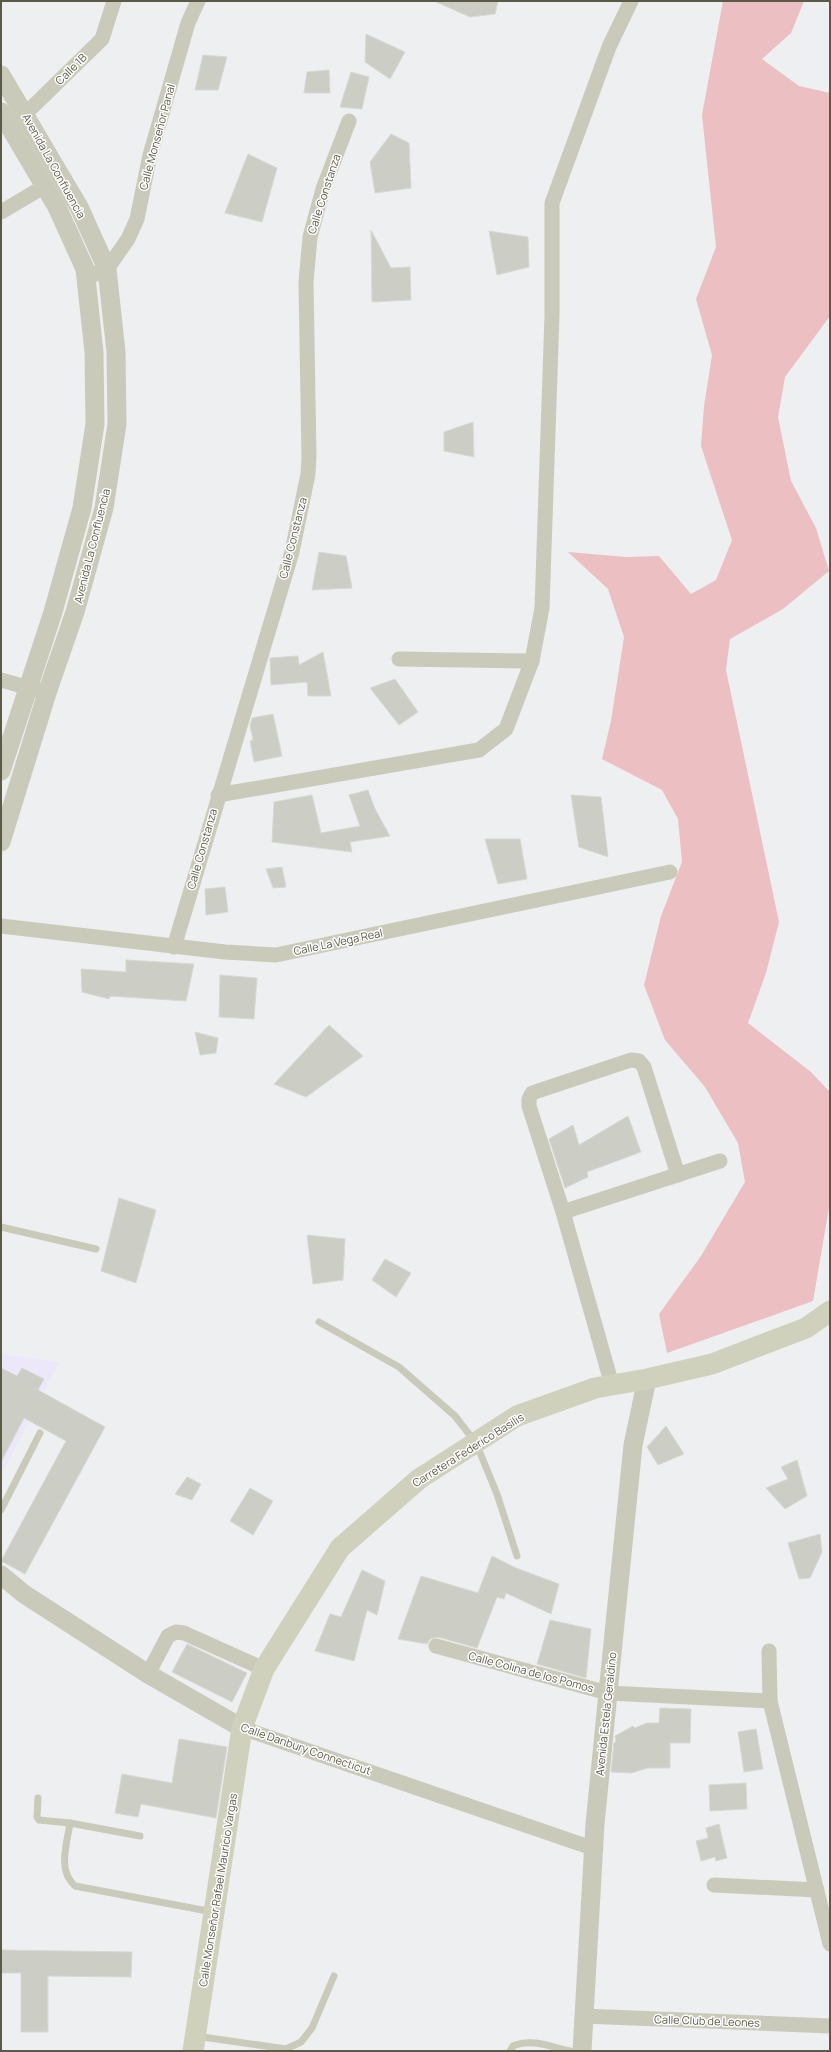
<svg xmlns="http://www.w3.org/2000/svg" width="831" height="2052" viewBox="0 0 831 2052" font-family="Manrope,sans-serif">
	<style>
		.commercial { fill: #ece8fa }
		.green { fill: #ecbfc2 }
		.building { fill: #cccdc5; stroke: #d7d9d2 }
		.lines { fill: none; stroke-linecap: round; stroke-linejoin: round }
		.service { stroke: #cacaba; stroke-width: 7 }
		.minor { stroke: #cacaba; stroke-width: 15 }
		.tertiary { stroke: #cacaba; stroke-width: 19 }
		.secondary { stroke: #d0d1bd; stroke-width: 21 }
		.labels { text-anchor: middle; stroke-width: 3; stroke-linejoin: round; paint-order: stroke }
		.street-label { font-size: 11px; fill: #5a5a47; stroke: #fff }
	</style>
	<rect width="100%" height="100%" fill="#eeeff0"/>
	<path class="commercial" d="M1 1354 59 1362 1 1476Z"/>
	<path class="green" d="M723 1H804L791 33 762 59 799 86 830 93V316L785 377 778 417 791 481 816 528 829 571 783 609 730 639 726 670 779 922 766 973 748 1023 811 1072 830 1092V1202L813 1301 667 1353 659 1314 701 1256 745 1182 738 1143 705 1087 665 1040 644 985 661 916 682 862 678 819 662 790 602 759 611 721 624 637 608 589 568 552 627 557 659 556 691 594 716 580 732 540 701 446 704 406 712 355 696 299 716 247 702 115Z"/>
	<g class="building">
		<path d="M434 1H498L495 14 470 17Z"/>
		<path d="M366 34 405 52 390 79 365 62Z"/>
		<path d="M203 55 227 57 218 90H195Z"/>
		<path d="M329 70 330 93H304L307 72Z"/>
		<path d="M351 72 369 77 362 109 340 107Z"/>
		<path d="M391 134 409 143 411 188 375 193 370 162Z"/>
		<path d="M248 154 277 168 262 222 225 213Z"/>
		<path d="M371 230 391 268 410 267 411 300 372 302Z"/>
		<path d="M489 231 528 237 529 267 497 275Z"/>
		<path d="M473 422 474 457 444 451V432Z"/>
		<path d="M319 552 346 556 352 588 312 590Z"/>
		<path d="M323 652 331 696H308L307 682 271 685 270 658 298 656 299 665Z"/>
		<path d="M395 679 418 712 399 725 370 688Z"/>
		<path d="M273 714 282 756 254 762 250 741 253 740 250 725 252 718Z"/>
		<path d="M368 790 375 809 390 836 350 842 352 852 272 842 274 802 312 795 321 833 360 826 349 795Z"/>
		<path d="M571 795 601 797 608 857 579 847Z"/>
		<path d="M485 839H520L527 879 498 884Z"/>
		<path d="M282 867 286 887 273 888 266 869Z"/>
		<path d="M225 887 228 912 206 915 205 889Z"/>
		<path d="M126 960 194 964 186 1001 110 996 109 999 82 992 81 969 126 972Z"/>
		<path d="M220 975 257 978 254 1019 219 1017Z"/>
		<path d="M329 1025 363 1056 306 1097 274 1084Z"/>
		<path d="M195 1032 218 1038 216 1053 200 1055Z"/>
		<path d="M628 1116 641 1152 587 1172 588 1177 565 1188 549 1139 573 1125 579 1145Z"/>
		<path d="M119 1198 156 1210 136 1283 101 1271Z"/>
		<path d="M307 1235 345 1239 343 1280 313 1284Z"/>
		<path d="M385 1259 411 1273 396 1297 372 1280Z"/>
		<path d="M1 1368 17 1376 22 1368 44 1379 38 1390 105 1427 25 1574 1 1561 66 1441 24 1418 1 1462Z"/>
		<path d="M666 1426 684 1454 658 1465 647 1447Z"/>
		<path d="M797 1460 807 1496 785 1509 766 1488 788 1479 781 1467Z"/>
		<path d="M187 1477 201 1484 192 1500 175 1494Z"/>
		<path d="M250 1488 273 1501 253 1535 230 1521Z"/>
		<path d="M820 1534 822 1552 810 1578 799 1579 788 1543Z"/>
		<path d="M492 1556 516 1568 559 1584 551 1614 506 1593 504 1599 497 1597 477 1648 438 1637 430 1639 427 1644 398 1639 421 1576 478 1593Z"/>
		<path d="M362 1570 385 1581 377 1615 367 1610 354 1661 315 1651 330 1614 341 1617Z"/>
		<path d="M550 1620 591 1629 586 1678 537 1664Z"/>
		<path d="M187 1644 247 1673 232 1702 172 1672Z"/>
		<path d="M660 1708 691 1709 690 1743H670V1768H648L631 1773 611 1772 614 1743 616 1742 615 1736 633 1726 635 1728 647 1723H659Z"/>
		<path d="M756 1729 763 1769 744 1772 738 1732Z"/>
		<path d="M179 1739 227 1747 216 1818 141 1804 138 1817 115 1813 122 1774 172 1783Z"/>
		<path d="M746 1783 747 1809 710 1811 709 1785Z"/>
		<path d="M719 1824 727 1858 716 1861 715 1857 701 1861 696 1841 708 1838 706 1828Z"/>
		<path d="M1 1950 132 1952 131 1977 48 1976V2032H21V1973H1Z"/>
	</g>
	<g class="lines">
		<g class="service">
			<path d="M1 1227 96 1249"/>
			<path d="M319 1322 399 1367 455 1416 476 1443 497 1494 517 1556"/>
			<path d="M1 1510 40 1433"/>
			<path d="M38 1798 37 1817 39 1820 70 1823"/>
			<path d="M140 1836 70 1823C67 1844 57 1870 75 1886L213 1912"/>
			<path d="M196 2036 286 2049 301 2042 312 2028 334 1976"/>
			<path d="M510 2051 513 2046C531 2038 551 2047 570 2051"/>
		</g>
		<g class="minor">
			<path d="M17 122 102 39 114 1"/>
			<path d="M1 212 45 186"/>
			<path d="M86 278 107 269 128 239 137 219 150 155 188 23 198 1"/>
			<path d="M399 659 532 661"/>
			<path d="M1 680 47 693"/>
			<path d="M218 795 479 750 506 729 532 661 542 608 552 315V203L609 47 631 1"/>
			<path d="M1 926 225 952 276 955 670 872"/>
			<path d="M174 947 292 552 308 474 309 457 306 282 310 237 323 189 349 121"/>
			<path d="M563 1212 720 1161"/>
			<path d="M612 1385 563 1212 529 1106V1099L532 1093 631 1060 639 1061 644 1067 678 1175"/>
			<path d="M436 1646 608 1693 770 1701"/>
			<path d="M769 1651 770 1701 830 1944"/>
			<path d="M148 1674 168 1636 176 1632 184 1633 264 1669"/>
			<path d="M242 1728 595 1849"/>
			<path d="M714 1885 817 1890"/>
			<path d="M583 2016 830 2026"/>
		</g>
		<g class="tertiary">
			<path d="M1 75 79 207 107 269 116 352 117 424 104 508 75 612 47 693 1 842"/>
			<path d="M1 112 57 207 85 269 94 352 95 424 82 508 53 612 1 771"/>
			<path d="M1 1575 24 1594 148 1674 242 1728"/>
			<path d="M582 2051 595 1824 608 1693 633 1445 647 1379"/>
		</g>
		<path class="secondary" d="M193 2051 242 1728 264 1669 340 1548 419 1479 517 1416 595 1388 647 1379 712 1364 806 1328 830 1311"/>
	</g>
	<g class="labels">
		<g class="street-label">
			<text transform="translate(71 69) rotate(-45)" y="4">Calle 1B</text>
			<text transform="translate(157 137) rotate(-75)" y="4">Calle Monseñor Panal</text>
			<text transform="translate(54 166) rotate(61)" y="4">Avenida La Confluencia</text>
			<text transform="translate(324 194) rotate(-72)" y="4">Calle Constanza</text>
			<text transform="translate(293 538) rotate(-76)" y="4">Calle Constanza</text>
			<text transform="translate(92 546) rotate(-76)" y="4">Avenida La Confluencia</text>
			<text transform="translate(202 849) rotate(-74)" y="4">Calle Constanza</text>
			<text transform="translate(338 942) rotate(-12)" y="4">Calle La Vega Real</text>
			<text transform="translate(468 1450) rotate(-32)" y="4">Carretera Federico Basilis</text>
			<text transform="translate(531 1672) rotate(15)" y="4">Calle Colina de los Pomos</text>
			<text transform="translate(606 1714) rotate(-84)" y="4">Avenida Estela Geraldino</text>
			<text transform="translate(306 1749) rotate(19)" y="4">Calle Danbury Connecticut</text>
			<text transform="translate(218 1890) rotate(-81)" y="4">Calle Monseñor Rafael Mauricio Vargas</text>
			<text transform="translate(707 2021) rotate(2)" y="4">Calle Club de Leones</text>
		</g>
	</g>
	<rect width="831" height="2052" fill="none" stroke="#5a5a47" stroke-width="4"/>
</svg>
